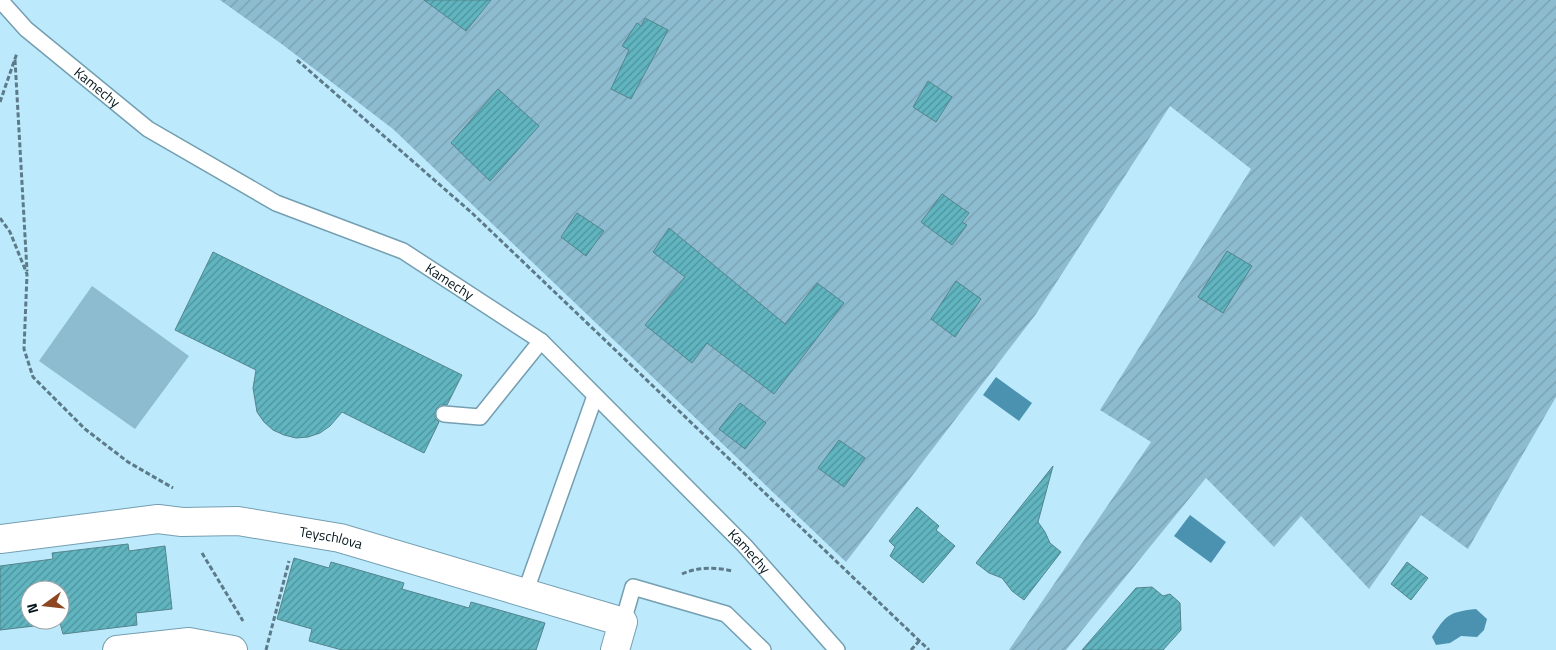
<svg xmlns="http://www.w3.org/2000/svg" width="1556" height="650" viewBox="0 0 1556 650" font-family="'Titillium Web',sans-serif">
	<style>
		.grass { fill: #8dbbcf }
		.garden { fill: url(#garden-furrows) }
		.water { fill: #4a92af }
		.building { fill: url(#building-hatch); stroke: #54858c; fill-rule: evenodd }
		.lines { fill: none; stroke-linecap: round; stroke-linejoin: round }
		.service-casing { stroke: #749fb1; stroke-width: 18 }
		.minor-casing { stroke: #749fb1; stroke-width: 30 }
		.path { stroke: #5c7a87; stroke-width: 3; stroke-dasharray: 5 2.5; stroke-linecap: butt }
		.service { stroke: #fff; stroke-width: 15 }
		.minor { stroke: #fff; stroke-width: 28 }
		.labels { text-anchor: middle; stroke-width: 5; stroke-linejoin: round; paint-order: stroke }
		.street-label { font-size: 14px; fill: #06171e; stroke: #fff }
	</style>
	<defs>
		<pattern id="garden-furrows" width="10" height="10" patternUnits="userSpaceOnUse" patternTransform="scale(1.25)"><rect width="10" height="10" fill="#8dbbcf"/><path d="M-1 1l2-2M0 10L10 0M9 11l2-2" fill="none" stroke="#78a0b1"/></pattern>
		<pattern id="building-hatch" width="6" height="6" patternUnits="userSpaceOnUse" patternTransform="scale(1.25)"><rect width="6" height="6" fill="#60b5c0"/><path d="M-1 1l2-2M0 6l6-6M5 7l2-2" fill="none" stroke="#4d929b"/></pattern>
	</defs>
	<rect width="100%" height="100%" fill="#bde9fd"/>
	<path class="grass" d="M92 286 189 356 135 429 39 361Z"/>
	<path class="garden" d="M220 0H1556V397L1468 549 1421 515 1369 589 1301 516 1274 547 1206 478 1066 650H1009L1151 442 1100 410 1251 169 1170 106 1036 314 846 562 393 129 283 45Z"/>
	<g class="water">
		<path d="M996 377 1032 403 1019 421 983 395Z"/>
		<path d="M1190 515 1226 542 1211 563 1174 536Z"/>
		<path d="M1476 609 1487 619 1484 630 1477 637 1461 636 1450 643 1436 645 1432 637C1446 614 1450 612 1476 609Z"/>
	</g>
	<g class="building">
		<path d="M424 0H491L466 31Z"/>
		<path d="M645 18 668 30 631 99 611 89 629 50 622 46 637 23 641 26Z"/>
		<path d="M928 81 952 97 936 122 913 107Z"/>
		<path d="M498 89 539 126 490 181 451 143Z"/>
		<path d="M942 194 969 213 962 222 967 225 952 245 921 222Z"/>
		<path d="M577 213 604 231 586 256 561 237Z"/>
		<path d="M669 228 785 324 817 283 844 303 774 394 707 343 692 363 645 325 685 277 653 252Z"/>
		<path d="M1227 251 1252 266 1223 313 1198 297Z"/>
		<path d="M213 252 462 375 447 405H440L436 409 435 418 439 422 424 453 342 412 330 426 320 433 308 437 296 438 284 435 273 430 264 422 257 412 253 388 256 370 175 330Z"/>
		<path d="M956 281 981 299 955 337 931 319Z"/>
		<path d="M740 403 766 423 745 449 719 429Z"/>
		<path d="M839 440 865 458 844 487 818 468Z"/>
		<path d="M1053 466 1038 522 1045 532 1050 543 1061 552 1024 600 1012 591 1002 578 989 573 976 563Z"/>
		<path d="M917 507 939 526 936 530 955 546 923 583 890 556 895 547 889 541Z"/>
		<path d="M128 544 129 551 165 546 172 609 136 613 137 625 63 634 60 623 0 630V566L53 559 52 553ZM30 590H60V620H30Z"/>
		<path d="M294 558 329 568 331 562 404 583 402 589 469 608 471 602 545 623 536 650H342L309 641 312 629 277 619Z"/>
		<path d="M1407 562 1428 578 1411 600 1391 584Z"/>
		<path d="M1152 587 1163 596 1170 594 1180 603 1181 630 1163 650H1082L1136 588Z"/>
	</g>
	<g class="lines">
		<g class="service-casing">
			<g id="service">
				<path id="s1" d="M0 0 26 29 148 129 276 203 403 251 541 341 745 546 837 650"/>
				<path d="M444 414 480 417 541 341"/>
				<path d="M525 593 595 396"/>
				<path d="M623 622 633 587 726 614 763 650"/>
			</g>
		</g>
		<g class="minor-casing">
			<g id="minor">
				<path id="s2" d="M0 539 158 519 182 522 238 521 340 538 623 622 615 650"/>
				<path d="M117 650 189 642 233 650"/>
			</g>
		</g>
		<g class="path">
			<path d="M15 60 27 271"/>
			<path d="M297 60 472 213 929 650"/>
			<path d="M0 102 17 53"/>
			<path d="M0 218 10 232 27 274 24 349 33 377 85 429 128 462 173 488"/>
			<path d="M202 553 243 621"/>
			<path d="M682 574C697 567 716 567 732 571"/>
			<path d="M266 650 289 561"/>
			<path d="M911 650 920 640"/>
		</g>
		<use href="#service" class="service"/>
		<use href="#minor" class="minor"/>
	</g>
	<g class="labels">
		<g class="street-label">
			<text dy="5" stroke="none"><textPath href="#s1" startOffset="131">Kamechy</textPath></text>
			<text dy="5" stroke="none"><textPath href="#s1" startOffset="536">Kamechy</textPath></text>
			<text dy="5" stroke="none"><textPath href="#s2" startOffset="334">Teyschlova</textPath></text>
			<text dy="5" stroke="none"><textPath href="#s1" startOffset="941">Kamechy</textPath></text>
		</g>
	</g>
	<g transform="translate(45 605) rotate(255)"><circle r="24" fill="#ffffff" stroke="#9ba2a5"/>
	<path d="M0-4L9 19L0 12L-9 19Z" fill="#8d4621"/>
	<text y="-8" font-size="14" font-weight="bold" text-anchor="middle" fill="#06171e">N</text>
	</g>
</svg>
